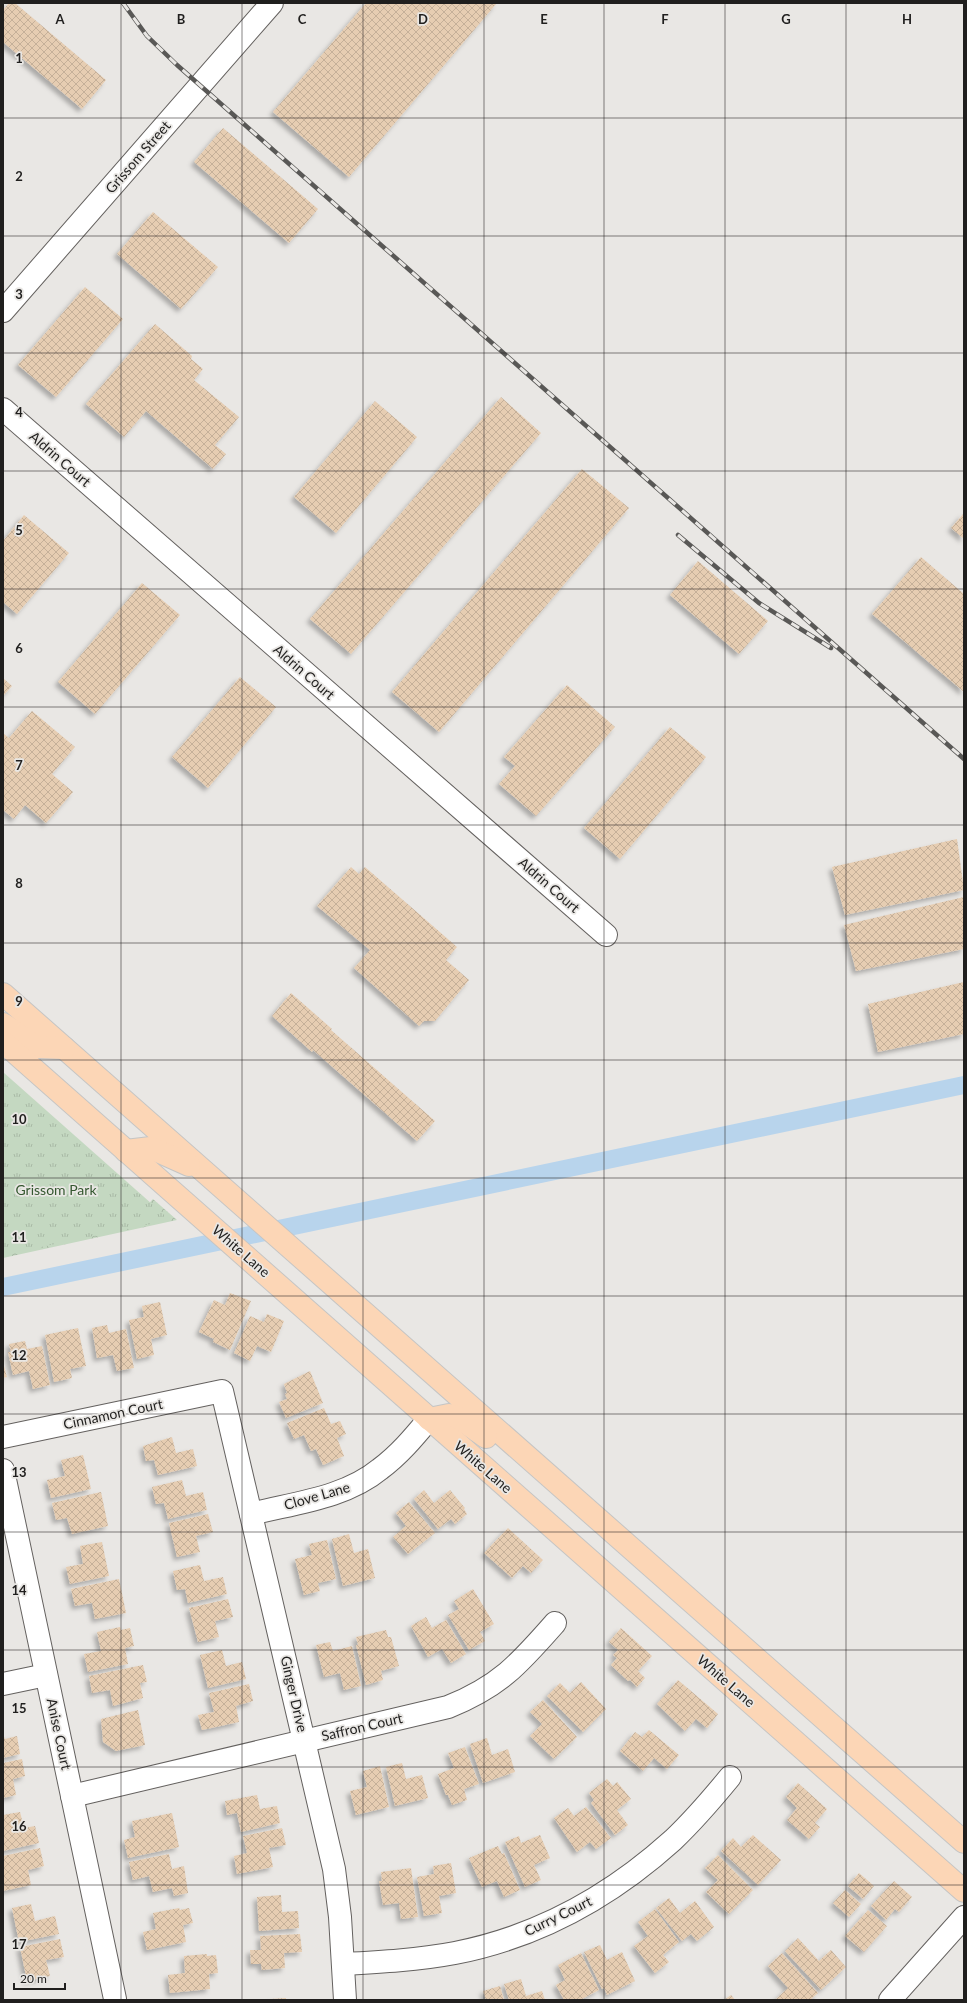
<svg xmlns="http://www.w3.org/2000/svg" width="967" height="2003" viewBox="0 0 967 2003" font-family="Lato,sans-serif">
	<style>
		.forest { fill: url(#forest-crowns) }
		.park { fill: url(#park-tufts) }
		.lines { fill: none; stroke-linecap: round; stroke-linejoin: round }
		.canal { stroke: #b8d4ec; stroke-width: 18 }
		.building { fill: url(#building-cross-hatch); filter: url(#shadow) }
		.minor-casing { stroke: #64615f; stroke-width: 24 }
		.major-casing { stroke: #c5c5c4; stroke-width: 24 }
		.minor { stroke: #fff; stroke-width: 22 }
		.major { stroke: #fcd6b6; stroke-width: 22 }
		.rail-casing { stroke: #595856; stroke-width: 4.5 }
		.rail { stroke: #e9e7e4; stroke-width: 3; stroke-dasharray: 9; stroke-linecap: butt }
		.grid { fill: none; stroke: #201f1e; stroke-width: 1; stroke-opacity: 0.55 }
		.labels { text-anchor: middle; stroke-width: 3.5; stroke-linejoin: round; paint-order: stroke }
		.street-label { font-size: 14px; fill: #201f1e; stroke: #e9e7e4 }
		.park-label { font-size: 14px; fill: #355830; stroke: #e9e7e4 }
		.grid-label { font-size: 13px; text-anchor: middle; font-weight: bold; fill: #201f1e; stroke: #e9e7e4; stroke-width: 3.5; stroke-linejoin: round; paint-order: stroke }
	</style>
	<defs>
		<pattern id="forest-crowns" width="20" height="18" patternUnits="userSpaceOnUse"><rect width="20" height="18" fill="#c4d8c1"/><path d="M2 6a3 3 0 1 1 6 0M12 15a3 3 0 1 1 6 0" fill="none" stroke="#a8b9a5"/></pattern>
		<pattern id="park-tufts" width="24" height="20" patternUnits="userSpaceOnUse"><rect width="24" height="20" fill="#c4d8c1"/><path d="M3 7l-1-3M5 7V3M7 7l1-3M15 17l-1-3M17 17v-4M19 17l1-3" fill="none" stroke="#a8b9a5"/></pattern>
		<pattern id="building-cross-hatch" width="8" height="8" patternUnits="userSpaceOnUse"><rect width="8" height="8" fill="#e6cdb2"/><path d="M0 0l8 8M0 8l8-8" fill="none" stroke="#c5b099"/></pattern>
		<filter id="shadow"><feDropShadow dx="-3.5" dy="3.5" stdDeviation="2" flood-color="#0004"/></filter>
	</defs>
	<rect width="100%" height="100%" fill="#e9e7e4"/>
	<path class="forest" d="M153 1199 177 1220 3 1258V1249L137 1216Z"/>
	<path class="park" d="M3 1072 170 1220 3 1255Z"/>
	<g class="lines">
		<path class="canal" d="M3 1287 964 1085"/>
	</g>
	<g class="building">
		<path d="M9 3H15L106 80 82 109 3 42V10Z"/>
		<path d="M366 3H497L349 177 273 112Z"/>
		<path d="M223 128 318 209 289 243 194 162Z"/>
		<path d="M153 212 218 267 181 309 117 254Z"/>
		<path d="M85 287 123 319 56 397 18 365Z"/>
		<path d="M155 324 192 356 191 359 203 369 194 380 239 417 215 445 226 454 213 469 146 411 124 437 86 404Z"/>
		<path d="M501 397 541 433 351 654 310 619Z"/>
		<path d="M375 401 417 437 336 533 294 497Z"/>
		<path d="M582 469 629 508 439 732 392 692Z"/>
		<path d="M964 513V539L951 528Z"/>
		<path d="M24 515 69 553 17 614 3 602V541Z"/>
		<path d="M921 557 964 594V692L872 614Z"/>
		<path d="M698 561 768 621 739 654 670 595Z"/>
		<path d="M142 583 180 615 95 714 58 682Z"/>
		<path d="M240 677 276 707 208 788 172 757Z"/>
		<path d="M3 678 12 686 3 696Z"/>
		<path d="M567 685 615 727 536 816 499 784 515 766 504 757Z"/>
		<path d="M32 711 75 747 52 774 73 792 46 823 25 805 14 819 3 810V733L9 738Z"/>
		<path d="M670 727 706 757 620 859 584 828Z"/>
		<path d="M957 839 964 890 845 915 832 867Z"/>
		<path d="M351 867 359 874 365 867 457 947 446 960 469 980 435 1021H424L419 1026 354 968 370 950 317 906Z"/>
		<path d="M964 897V949L856 971 844 925Z"/>
		<path d="M964 982V1034L878 1052 868 1004Z"/>
		<path d="M291 993 332 1029 331 1030 435 1121 417 1141 313 1050 312 1052 272 1016Z"/>
		<path d="M230 1293 251 1301 230 1350 213 1342 214 1339 199 1332 214 1300 225 1305Z"/>
		<path d="M160 1302 167 1335 151 1339 154 1355 137 1359 129 1320 144 1317 142 1306Z"/>
		<path d="M267 1314 284 1321 271 1352 257 1346 250 1361 234 1353 250 1316 264 1322Z"/>
		<path d="M107 1325 109 1333 126 1329 134 1368 117 1371 113 1355 97 1358 92 1328Z"/>
		<path d="M78 1328 86 1366 70 1369 72 1378 54 1382 45 1335Z"/>
		<path d="M25 1341 27 1349 42 1346 50 1385 33 1389 29 1371 13 1375 8 1352H11L9 1344Z"/>
		<path d="M3 1362 7 1377 3 1378Z"/>
		<path d="M310 1371 323 1403 286 1418 279 1402 287 1399 285 1394 287 1393 284 1384Z"/>
		<path d="M324 1408 331 1424 340 1421 346 1434 337 1438 344 1456 323 1465 316 1449 311 1451 304 1435 294 1439 287 1423Z"/>
		<path d="M172 1437 176 1453 193 1449 197 1466 158 1475 154 1460 146 1461 143 1446Z"/>
		<path d="M83 1455 91 1489 51 1498 47 1480 65 1476 61 1460Z"/>
		<path d="M182 1480 186 1496 203 1492 207 1510 168 1519 164 1503 156 1504 152 1487Z"/>
		<path d="M424 1490 434 1503 450 1490 465 1508 464 1509 467 1514 455 1524 451 1519 438 1529 414 1499Z"/>
		<path d="M101 1492 108 1526 72 1534 67 1518 56 1520 52 1503Z"/>
		<path d="M409 1502 435 1533 408 1554 393 1537 406 1526 396 1513Z"/>
		<path d="M208 1514 213 1532 196 1536 200 1552 177 1557 169 1523Z"/>
		<path d="M508 1528 543 1560 531 1573 523 1566 512 1578 484 1553Z"/>
		<path d="M349 1534 354 1553 368 1549 375 1578 343 1586 332 1539Z"/>
		<path d="M327 1540 336 1579 318 1583 320 1591 304 1595 295 1559 312 1555 309 1544Z"/>
		<path d="M102 1542 109 1576 70 1584 66 1567 83 1564 80 1546Z"/>
		<path d="M200 1565 204 1581 223 1577 227 1594 188 1603 185 1589 177 1590 173 1571Z"/>
		<path d="M119 1579 126 1613 95 1619 92 1603 75 1606 71 1589Z"/>
		<path d="M473 1589 494 1624 480 1632 485 1641 469 1650 448 1615 459 1609 454 1601Z"/>
		<path d="M228 1599 233 1617 215 1621 219 1637 198 1642 189 1608Z"/>
		<path d="M426 1617 432 1628 446 1620 466 1654 451 1663 442 1649 428 1657 411 1626Z"/>
		<path d="M120 1627 121 1630 130 1628 134 1646 125 1648 128 1664 88 1672 84 1654 101 1651 97 1632Z"/>
		<path d="M621 1628 652 1656 638 1671 645 1678 637 1687 630 1680 628 1681 611 1665 617 1658 613 1655 618 1650 609 1642Z"/>
		<path d="M386 1630 388 1637H391L399 1666 381 1671 383 1680 366 1685 356 1645H358L356 1637Z"/>
		<path d="M330 1642 333 1651 352 1646 361 1686 344 1690 340 1673 324 1677 316 1645Z"/>
		<path d="M222 1650 226 1666 242 1662 246 1679 208 1688 200 1655Z"/>
		<path d="M143 1665 147 1682 140 1683 143 1698 113 1706 110 1690 92 1693 89 1676Z"/>
		<path d="M678 1680 718 1714 707 1728 696 1719 685 1731 657 1704Z"/>
		<path d="M581 1682 606 1709 583 1732 547 1696 560 1683 570 1693Z"/>
		<path d="M249 1684 253 1701 236 1706 239 1722 202 1730 198 1715 214 1712 209 1693Z"/>
		<path d="M543 1700 577 1737 554 1759 530 1736 542 1724 530 1712Z"/>
		<path d="M138 1710 145 1745 116 1751 103 1742 101 1719Z"/>
		<path d="M649 1730 679 1755 667 1769 654 1758 643 1771 620 1751 635 1732 642 1737Z"/>
		<path d="M3 1734 5 1739 17 1736 20 1754 3 1758Z"/>
		<path d="M487 1738 492 1755 508 1749 515 1772 483 1783 470 1744Z"/>
		<path d="M465 1747 479 1784 464 1789 467 1800 452 1805 448 1795H446L438 1774 454 1768 448 1753Z"/>
		<path d="M22 1759 25 1776 13 1779 16 1795 3 1798V1763Z"/>
		<path d="M402 1763 406 1779 422 1775 428 1798 395 1806 386 1767Z"/>
		<path d="M380 1766 389 1807 356 1815 350 1791 367 1787 363 1771Z"/>
		<path d="M607 1779 613 1786 617 1782 631 1799 617 1810 628 1825 615 1835 591 1803 594 1800 589 1793Z"/>
		<path d="M798 1783 827 1809 815 1823 820 1827 809 1839 787 1820 797 1808 786 1797Z"/>
		<path d="M257 1795 260 1809 277 1806 280 1823 241 1832 237 1813 227 1815 225 1801Z"/>
		<path d="M586 1807 611 1838 596 1849 590 1842 577 1852 554 1818 568 1808 574 1816Z"/>
		<path d="M20 1812 24 1828 35 1826 39 1843 3 1851V1815Z"/>
		<path d="M172 1813 179 1847 128 1858 124 1840 135 1837 132 1821Z"/>
		<path d="M282 1828 286 1845 269 1848 273 1867 237 1874 234 1856 247 1853 243 1836Z"/>
		<path d="M540 1835 550 1858 534 1865 541 1880 525 1887 505 1842 519 1836 521 1843Z"/>
		<path d="M753 1835 781 1860 758 1885 721 1851 733 1838 741 1847Z"/>
		<path d="M498 1846 502 1854 504 1853 520 1890 504 1897 497 1881 482 1887 469 1858Z"/>
		<path d="M40 1848 44 1866 28 1870 31 1885 3 1891V1856Z"/>
		<path d="M169 1854 172 1869 184 1866 188 1893 174 1896 172 1888 153 1892 149 1876 133 1880 129 1862Z"/>
		<path d="M718 1855 753 1890 729 1914 706 1892 718 1880 705 1868Z"/>
		<path d="M451 1863 456 1893 439 1896 442 1913 424 1916 417 1877 434 1874 433 1866Z"/>
		<path d="M411 1868 418 1917 401 1919 399 1903 383 1905 379 1881H382L381 1872Z"/>
		<path d="M859 1873 874 1886 863 1899 848 1886Z"/>
		<path d="M894 1881 912 1897 899 1912 895 1909 886 1920 871 1906Z"/>
		<path d="M845 1890 861 1904 849 1917 833 1903Z"/>
		<path d="M281 1895 282 1912 298 1911 299 1928 259 1931 257 1897Z"/>
		<path d="M669 1898 680 1913 695 1901 714 1927 697 1941 691 1934 682 1941 656 1908Z"/>
		<path d="M31 1904 35 1921 55 1916 59 1934 19 1942 12 1908Z"/>
		<path d="M179 1908 180 1910 189 1908 193 1923 183 1925 186 1942 147 1950 143 1932 156 1929 153 1913Z"/>
		<path d="M655 1909 679 1942 663 1955 669 1962 655 1973 634 1946 648 1936 638 1922Z"/>
		<path d="M868 1910 887 1926 864 1952 845 1936Z"/>
		<path d="M300 1934 302 1952 284 1953 285 1968 262 1970 261 1964H251L250 1950H261L260 1936Z"/>
		<path d="M798 1938 819 1961 831 1950 846 1967 821 1990 785 1951Z"/>
		<path d="M60 1939 64 1957 46 1960 50 1976 27 1981 20 1947Z"/>
		<path d="M600 1945 607 1960 622 1952 635 1981 607 1995 604 1988 602 1989 584 1952Z"/>
		<path d="M581 1953 599 1990 580 2000H564L556 1985 565 1980 558 1965Z"/>
		<path d="M782 1953 818 1993 810 2000 776 1999 788 1988 768 1966Z"/>
		<path d="M207 1954V1956L216 1955 218 1973 209 1974 210 1989 170 1993 168 1975 185 1973 184 1956Z"/>
		<path d="M521 1979 526 1996 542 1991 545 2000H509L504 1984Z"/>
		<path d="M500 1986 504 2000H486L483 1991Z"/>
		<path d="M731 1995 735 2000H724Z"/>
		<path d="M286 1998V2000H270V1999Z"/>
	</g>
	<g class="lines">
		<g class="minor-casing">
			<g id="minor">
				<path d="M3 311 272 3"/>
				<path d="M3 409 606 935"/>
				<path d="M3 1437 222 1391 334 1869 340 1917 345 2000"/>
				<path d="M3 1470 115 1999"/>
				<path d="M251 1514C294 1503 345 1498 380 1469 399 1455 414 1437 429 1419"/>
				<path d="M3 1684 46 1675"/>
				<path d="M72 1796 448 1707C500 1686 519 1664 555 1623"/>
				<path d="M343 1964C381 1962 418 1960 455 1953 537 1937 611 1896 673 1840 693 1821 712 1799 730 1777"/>
				<path d="M890 2000 964 1917"/>
			</g>
		</g>
		<g class="major-casing">
			<g id="major">
				<path d="M3 994 964 1842"/>
				<path d="M3 1024 37 1047 64 1048"/>
				<path d="M3 1042 964 1891"/>
				<path d="M126 1151 151 1148 189 1165"/>
				<path d="M429 1419 449 1415 458 1417 486 1437"/>
			</g>
		</g>
		<use href="#minor" class="minor"/>
		<use href="#major" class="major"/>
		<g class="rail-casing">
			<g id="rail">
				<path d="M123 3 147 36 177 65 964 759"/>
				<path d="M678 535 759 603 831 648"/>
			</g>
		</g>
		<use href="#rail" class="rail"/>
	</g>
	<path class="grid" d="M121 3V2000M242 3V2000M363 3V2000M484 3V2000M604 3V2000M725 3V2000M846 3V2000M3 118H964M3 236H964M3 353H964M3 471H964M3 589H964M3 707H964M3 825H964M3 943H964M3 1060H964M3 1178H964M3 1296H964M3 1414H964M3 1532H964M3 1650H964M3 1767H964M3 1885H964"/>
	<g class="labels">
		<g class="street-label">
			<text transform="translate(138 157) rotate(-49)" y="5">Grissom Street</text>
			<text transform="translate(60 459) rotate(41)" y="5">Aldrin Court</text>
			<text transform="translate(304 672) rotate(41)" y="5">Aldrin Court</text>
			<text transform="translate(549 885) rotate(41)" y="5">Aldrin Court</text>
			<text transform="translate(241 1251) rotate(41)" y="5">White Lane</text>
			<text transform="translate(113 1414) rotate(-12)" y="5">Cinnamon Court</text>
			<text transform="translate(483 1467) rotate(41)" y="5">White Lane</text>
			<text transform="translate(317 1496) rotate(-16)" y="5">Clove Lane</text>
			<text transform="translate(726 1681) rotate(41)" y="5">White Lane</text>
			<text transform="translate(294 1694) rotate(77)" y="5">Ginger Drive</text>
			<text transform="translate(362 1727) rotate(-13)" y="5">Saffron Court</text>
			<text transform="translate(59 1734) rotate(78)" y="5">Anise Court</text>
			<text transform="translate(558 1916) rotate(-26)" y="5">Curry Court</text>
		</g>
		<g class="park-label">
			<text x="56" y="1195">Grissom Park</text>
		</g>
	</g>
	<g class="grid-label">
		<text x="60" y="24">A</text>
		<text x="181" y="24">B</text>
		<text x="302" y="24">C</text>
		<text x="423" y="24">D</text>
		<text x="544" y="24">E</text>
		<text x="665" y="24">F</text>
		<text x="786" y="24">G</text>
		<text x="907" y="24">H</text>
		<text x="19" y="63">1</text>
		<text x="19" y="181">2</text>
		<text x="19" y="299">3</text>
		<text x="19" y="417">4</text>
		<text x="19" y="535">5</text>
		<text x="19" y="653">6</text>
		<text x="19" y="770">7</text>
		<text x="19" y="888">8</text>
		<text x="19" y="1006">9</text>
		<text x="19" y="1124">10</text>
		<text x="19" y="1242">11</text>
		<text x="19" y="1360">12</text>
		<text x="19" y="1477">13</text>
		<text x="19" y="1595">14</text>
		<text x="19" y="1713">15</text>
		<text x="19" y="1831">16</text>
		<text x="19" y="1949">17</text>
	</g>
	<rect width="967" height="2003" fill="none" stroke="#201f1e" stroke-width="8"/>
	<path d="M14 1983v6h51v-6" fill="none" stroke="#201f1e" stroke-width="2"/>
	<text x="20" y="1983" font-size="12" fill="#201f1e" stroke="#e9e7e4" stroke-width="3" paint-order="stroke">20 m</text>
</svg>
